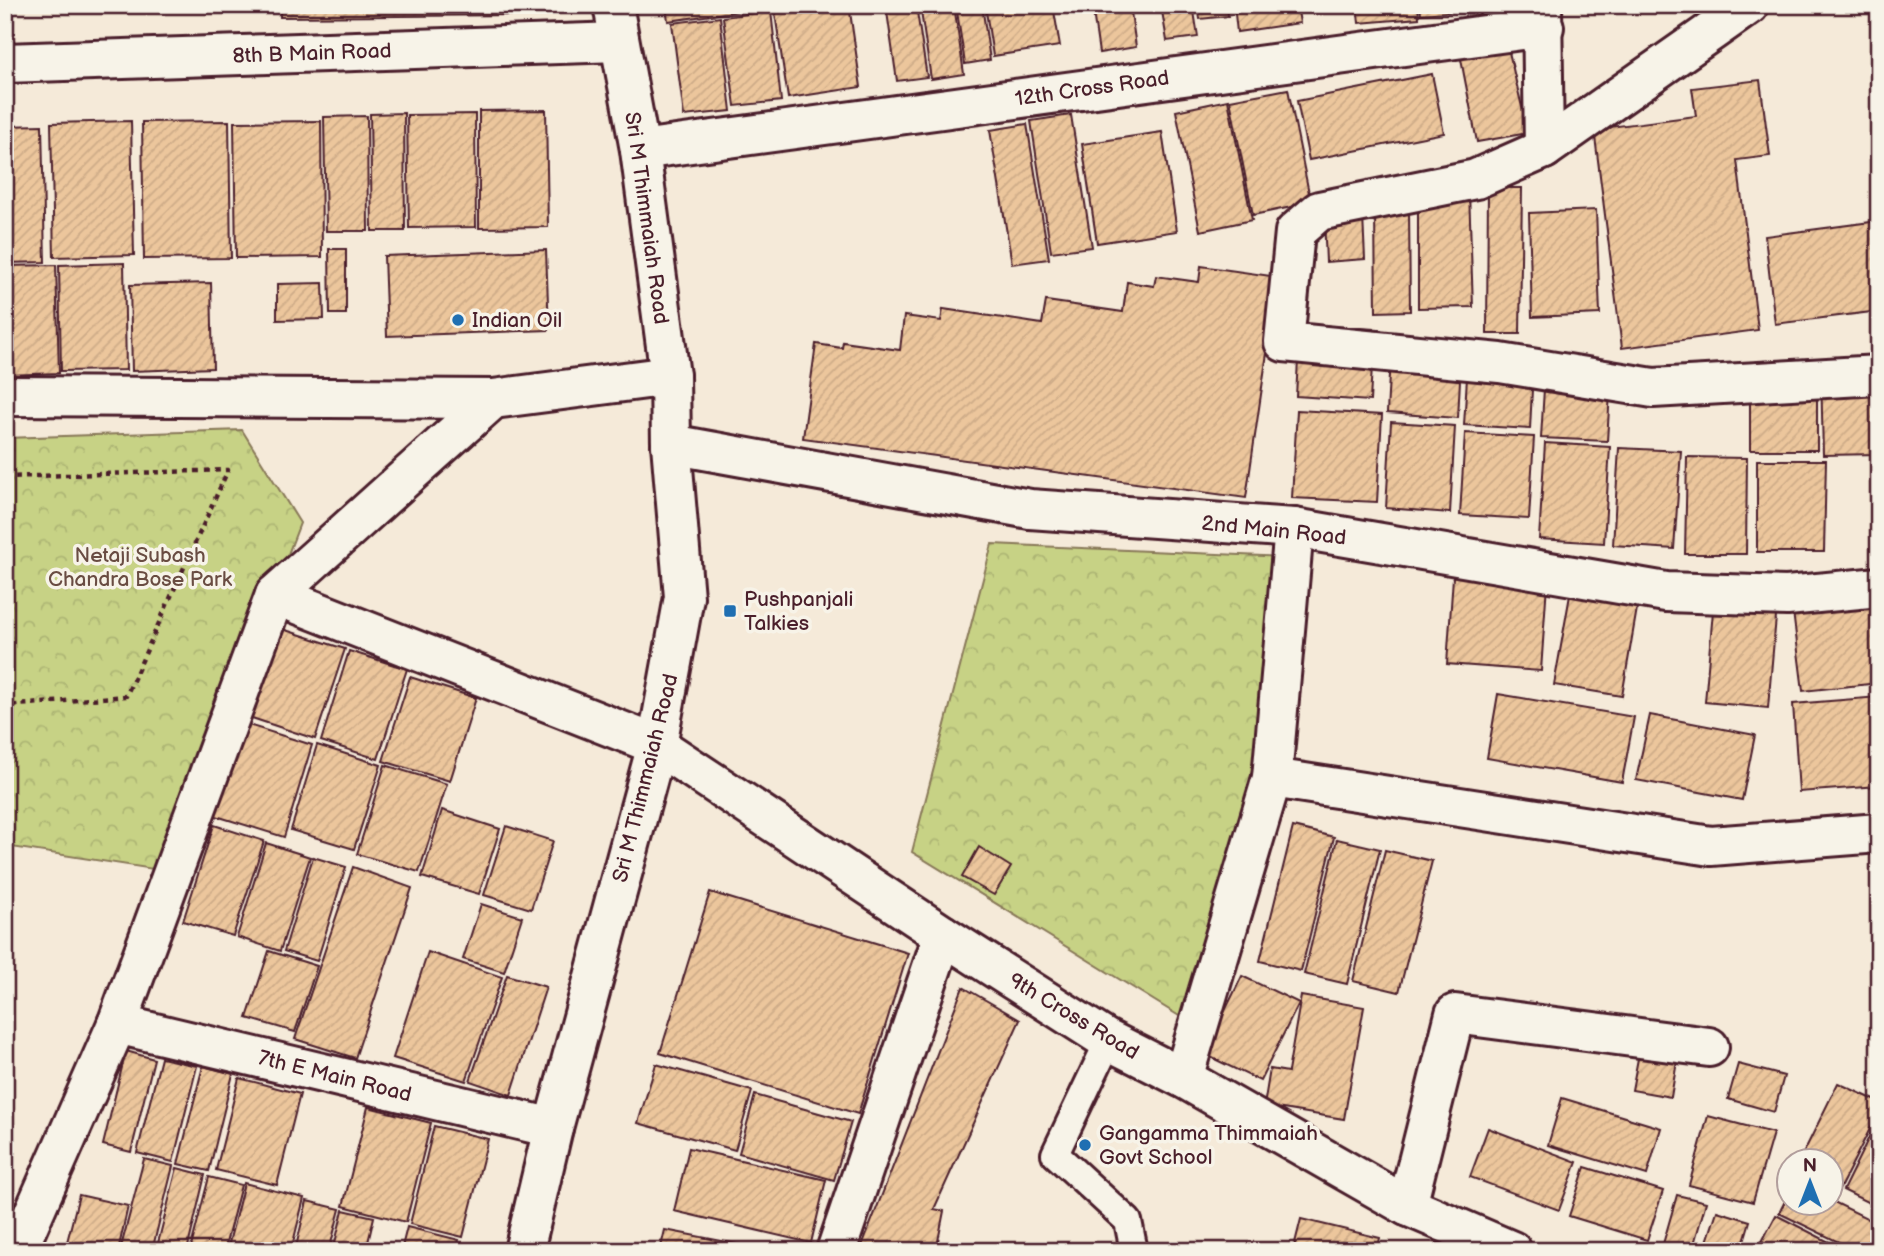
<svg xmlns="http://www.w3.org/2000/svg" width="1884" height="1256" viewBox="0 0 1884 1256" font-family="'Balsamiq Sans',sans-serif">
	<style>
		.park { fill: url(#park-crowns); stroke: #887858; stroke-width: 2 }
		.building { fill: url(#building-hatch); stroke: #4a1f2b; stroke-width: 2 }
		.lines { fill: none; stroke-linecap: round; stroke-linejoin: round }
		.lane-casing { stroke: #4a1f2b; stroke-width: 32 }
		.street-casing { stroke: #4a1f2b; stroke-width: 44 }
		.secondary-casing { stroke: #4a1f2b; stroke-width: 44 }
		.path { stroke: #4a1f2b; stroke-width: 4.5; stroke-dasharray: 5 5; stroke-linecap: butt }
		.lane { stroke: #f7f3e8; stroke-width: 26 }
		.street { stroke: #f7f3e8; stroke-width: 38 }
		.secondary { stroke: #f7f3e8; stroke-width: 38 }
		.poi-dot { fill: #1f6fb2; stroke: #f7f3e8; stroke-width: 2.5 }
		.labels { text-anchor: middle; stroke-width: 7; stroke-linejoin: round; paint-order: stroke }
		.street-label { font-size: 21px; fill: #4a1f2b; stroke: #f7f3e8 }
		.poi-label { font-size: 21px; fill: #4a1f2b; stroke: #f7f3e8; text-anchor: start }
		.park-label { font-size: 21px; fill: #694c42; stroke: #f7f3e8 }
	</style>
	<defs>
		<pattern id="park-crowns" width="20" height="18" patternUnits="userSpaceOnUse" patternTransform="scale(1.75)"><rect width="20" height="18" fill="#c7d285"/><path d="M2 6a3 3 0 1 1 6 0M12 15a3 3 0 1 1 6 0" fill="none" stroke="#acb473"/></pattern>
		<pattern id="building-hatch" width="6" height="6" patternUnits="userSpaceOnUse" patternTransform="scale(1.75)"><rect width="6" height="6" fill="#ecc69c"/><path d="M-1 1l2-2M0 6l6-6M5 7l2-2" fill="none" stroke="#ccaa87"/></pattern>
	</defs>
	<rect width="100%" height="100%" fill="#f5ead9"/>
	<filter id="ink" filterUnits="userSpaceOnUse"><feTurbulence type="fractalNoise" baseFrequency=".0143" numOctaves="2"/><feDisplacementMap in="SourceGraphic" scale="14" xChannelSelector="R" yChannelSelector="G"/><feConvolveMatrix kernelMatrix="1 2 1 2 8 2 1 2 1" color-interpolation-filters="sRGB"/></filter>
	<g filter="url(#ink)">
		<g class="park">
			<path d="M242 430 300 523 166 871 5 846V438Z"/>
			<path d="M992 544 1283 557 1247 839 1189 1022 912 852Z"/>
		</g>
		<g class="building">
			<path d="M280 5H520V15L280 17Z"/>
			<path d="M666 5H740V11L668 21Z"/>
			<path d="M788 5H849L861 87 788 98 774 7Z"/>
			<path d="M886 5H916L927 77 897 81Z"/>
			<path d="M920 5H954L964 74 931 79Z"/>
			<path d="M956 5H982L990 60 965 64Z"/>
			<path d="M985 5H1053L1060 46 993 56Z"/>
			<path d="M1092 5H1130L1136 47 1099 53Z"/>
			<path d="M1161 5H1193L1198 37 1167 41Z"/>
			<path d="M1198 5H1227L1228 16 1200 19Z"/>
			<path d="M1234 5H1297L1300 23 1237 32Z"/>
			<path d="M1357 5H1418L1419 18 1359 23Z"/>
			<path d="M1420 5H1511V7L1421 14Z"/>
			<path d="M771 11 781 101 735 106 723 17Z"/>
			<path d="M720 17 731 111 684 116 672 23Z"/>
			<path d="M1506 39 1528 133 1477 142 1459 49Z"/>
			<path d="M1432 74 1444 133 1309 160 1297 101Z"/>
			<path d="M1760 80 1770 156 1737 160 1758 330 1622 348 1594 129 1696 116 1692 88Z"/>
			<path d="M1288 89 1311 203 1253 215 1230 100Z"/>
			<path d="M1228 100 1252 220 1200 231 1176 111Z"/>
			<path d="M546 110 548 227 479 228V111Z"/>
			<path d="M404 113 405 231H372L370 114Z"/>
			<path d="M475 114 476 227 409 228 407 115Z"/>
			<path d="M1071 115 1092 247 1051 252 1031 121Z"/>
			<path d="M367 116 368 231H326L324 117Z"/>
			<path d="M131 121 134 255 54 257 51 123Z"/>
			<path d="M229 121 231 258 144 259 142 122Z"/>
			<path d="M321 121 322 257 236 258 234 122Z"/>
			<path d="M1027 124 1049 259 1012 264 990 130Z"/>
			<path d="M42 125 45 262 5 263V126Z"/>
			<path d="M1162 132 1177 231 1097 243 1082 144Z"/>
			<path d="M1488 188H1522L1520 334H1487Z"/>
			<path d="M1469 191 1473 307 1418 308V200Z"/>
			<path d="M1409 210 1410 311 1376 312 1375 211Z"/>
			<path d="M1596 210 1600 314 1532 317 1529 213Z"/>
			<path d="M1363 216 1365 259 1326 262 1324 218Z"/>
			<path d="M1879 221V311L1775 324 1765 236Z"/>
			<path d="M329 249H346V314H330Z"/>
			<path d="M546 250 549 330 387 336 384 256Z"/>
			<path d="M124 263 126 370 61 371 59 265Z"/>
			<path d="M56 265 59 373 5 375V266Z"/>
			<path d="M1201 266 1278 277 1246 498 803 438 816 344 842 348 843 342 900 350 904 316 941 321 943 309 1042 324 1046 301 1123 312 1127 282 1154 286 1156 276 1199 282Z"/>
			<path d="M211 283 213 368 132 371 130 285Z"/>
			<path d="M323 283 324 319 277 320V284Z"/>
			<path d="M1300 324 1374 329 1370 401 1296 396Z"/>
			<path d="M1391 337 1462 342 1458 418 1387 413Z"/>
			<path d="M1469 346 1534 350 1530 429 1464 425Z"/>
			<path d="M1546 356 1612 360 1607 441 1541 438Z"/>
			<rect x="1750" y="369" width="67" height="81"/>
			<path d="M1877 369 1879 454 1823 455 1821 371Z"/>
			<path d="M1297 410 1382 415 1377 502 1292 498Z"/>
			<path d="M1391 422 1455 426 1450 513 1386 508Z"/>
			<path d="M1465 433 1534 437 1529 519 1460 515Z"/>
			<path d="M1545 443 1610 447 1604 543 1539 539Z"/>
			<path d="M1619 448 1681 451 1674 549 1613 545Z"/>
			<path d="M1687 457 1747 458 1746 554H1685Z"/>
			<path d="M1757 460H1826L1824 552H1757Z"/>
			<path d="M1455 548 1549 554 1541 671 1447 664Z"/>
			<path d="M1575 567 1642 579 1622 696 1554 685Z"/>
			<path d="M1879 586V683L1803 691 1791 596Z"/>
			<path d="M1715 588 1778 594 1768 708 1705 702Z"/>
			<path d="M279 628 345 649 315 739 249 717Z"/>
			<path d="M349 651 407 669 378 759 321 741Z"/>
			<path d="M410 677 476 698 450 781 383 761Z"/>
			<path d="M1498 694 1634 717 1622 782 1487 758Z"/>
			<path d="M1879 697V786L1799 792 1793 704Z"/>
			<path d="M1650 715 1755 735 1742 800 1636 780Z"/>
			<path d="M242 723 312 745 284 837 213 815Z"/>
			<path d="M317 745 381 765 354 849 291 830Z"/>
			<path d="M385 765 447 784 419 872 357 854Z"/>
			<path d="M442 810 500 829 479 894 422 877Z"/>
			<path d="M214 825 264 841 233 936 183 921Z"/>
			<path d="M506 826 553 841 531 909 484 895Z"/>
			<path d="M1293 827 1334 837 1301 971 1260 961Z"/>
			<path d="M1337 839 1380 849 1347 984 1304 974Z"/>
			<path d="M266 843 310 857 280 951 237 937Z"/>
			<path d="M979 847 1011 867 994 895 962 877Z"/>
			<path d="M1385 850 1432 861 1399 992 1353 981Z"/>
			<path d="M313 857 346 867 317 961 284 951Z"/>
			<path d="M353 867 412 888 355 1058 295 1039Z"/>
			<path d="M710 892 908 953 858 1114 660 1053Z"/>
			<path d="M481 904 522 917 504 972 463 959Z"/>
			<path d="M269 951 317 966 295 1032 247 1018Z"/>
			<path d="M428 952 502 977 466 1081 393 1058Z"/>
			<path d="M507 975 546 987 511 1095 470 1081Z"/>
			<path d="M1242 976 1299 1003 1260 1081 1204 1054Z"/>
			<path d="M963 987 1020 1020 934 1209 944 1211 936 1251H860Z"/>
			<path d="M1301 996 1364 1007 1344 1119 1264 1106 1270 1069 1288 1072Z"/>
			<path d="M1640 1048 1678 1055 1671 1097 1632 1090Z"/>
			<path d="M126 1051 154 1059 131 1152 103 1145Z"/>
			<path d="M161 1058 197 1066 173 1162 137 1153Z"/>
			<path d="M656 1064 752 1091 735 1150 638 1123Z"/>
			<path d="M1738 1064 1784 1076 1774 1112 1728 1099Z"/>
			<path d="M203 1066 233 1074 209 1171 178 1164Z"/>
			<path d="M239 1078 300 1094 277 1185 216 1170Z"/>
			<path d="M1838 1083 1879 1102V1111L1840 1188 1832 1183V1162H1799Z"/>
			<path d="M755 1095 851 1122 834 1180 739 1153Z"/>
			<path d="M1562 1098 1661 1128 1647 1175 1548 1145Z"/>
			<path d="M368 1107 431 1123 406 1222 343 1206Z"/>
			<path d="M1708 1116 1773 1133 1753 1202 1689 1185Z"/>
			<path d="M1879 1117V1208L1843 1190Z"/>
			<path d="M434 1126 488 1139 463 1237 410 1224Z"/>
			<path d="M1488 1128 1577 1162 1559 1210 1470 1177Z"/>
			<path d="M689 1148 826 1180 811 1243 674 1211Z"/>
			<path d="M144 1159 173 1166 152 1251H120Z"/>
			<path d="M1585 1167 1663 1191 1647 1240 1569 1216Z"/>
			<path d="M177 1168 205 1175 187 1251H156Z"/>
			<path d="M209 1177 241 1185 224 1251H190Z"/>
			<path d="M244 1183 304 1198 291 1251H227Z"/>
			<path d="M1790 1191V1204L1832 1201 1879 1224V1251H1857L1779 1213Z"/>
			<path d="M79 1195 128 1206 118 1251H85L66 1246Z"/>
			<path d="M1677 1195 1706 1202 1692 1251H1661Z"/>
			<path d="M307 1201 340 1209 329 1251H295Z"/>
			<path d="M343 1210 374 1217 366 1251H333Z"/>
			<path d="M1717 1211 1750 1221 1741 1251H1704Z"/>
			<path d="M1776 1215 1831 1243 1827 1251H1757Z"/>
			<path d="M1301 1219 1380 1238 1377 1251H1293Z"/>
			<path d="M407 1227 459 1240 456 1251H401Z"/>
			<path d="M665 1230 773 1251H660Z"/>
		</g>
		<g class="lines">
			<g class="lane-casing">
				<path id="lane" d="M1106 1039 1102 1055 1055 1154 1128 1221 1134 1251"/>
			</g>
			<g class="street-casing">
				<g id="street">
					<path d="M1542 5 1544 149 1476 179 1319 211 1295 232 1284 342 1500 363 1653 388 1879 375"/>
					<path d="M1544 149 1749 5"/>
					<path d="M640 150 1544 27"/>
					<path d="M5 396 493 399 670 376"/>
					<path d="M671 444 1030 509 1294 528 1666 592 1787 596 1879 587"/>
					<path d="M275 595 657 745 943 935 1106 1039 1183 1078 1407 1206 1512 1251"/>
					<path d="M1272 778 1711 846 1879 833"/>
					<path d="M117 1024 553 1128"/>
					<path d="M1183 1078 1272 778 1294 528"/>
					<path d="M1407 1206 1455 1014 1709 1047"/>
					<path d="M17 1251 117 1024 275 595 493 399"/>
					<path d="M836 1251 943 935"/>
				</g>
			</g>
			<g class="secondary-casing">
				<g id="secondary">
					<path d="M5 63 619 42"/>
					<path d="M524 1251 553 1128 657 745 684 597 671 444 670 376 640 150 613 5"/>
				</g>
			</g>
			<path class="path" d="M5 477 228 470 126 696 5 706"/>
			<use href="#lane" class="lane"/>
			<use href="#street" class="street"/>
			<use href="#secondary" class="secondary"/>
		</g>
	</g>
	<g class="poi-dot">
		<circle cx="458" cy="320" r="7"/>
		<rect x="723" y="604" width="14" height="14" rx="3.5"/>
		<circle cx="1085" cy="1145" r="7"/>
	</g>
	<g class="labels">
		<g class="street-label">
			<text transform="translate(312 53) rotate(-2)" y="7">8th B Main Road</text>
			<text transform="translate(1092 88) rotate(-8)" y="7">12th Cross Road</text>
			<text transform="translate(647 218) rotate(82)" y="7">Sri M Thimmaiah Road</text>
			<text transform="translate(1274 530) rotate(6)" y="7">2nd Main Road</text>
			<text transform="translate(645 778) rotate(-76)" y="7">Sri M Thimmaiah Road</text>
			<text transform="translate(1074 1016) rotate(31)" y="7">9th Cross Road</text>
			<text transform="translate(335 1076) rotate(14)" y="7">7th E Main Road</text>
		</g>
		<g class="poi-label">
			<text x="472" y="327">Indian Oil</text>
			<text x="744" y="606">Pushpanjali<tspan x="744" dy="24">Talkies</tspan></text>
			<text x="1099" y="1140">Gangamma Thimmaiah<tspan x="1099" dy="24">Govt School</tspan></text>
		</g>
		<g class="park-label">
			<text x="140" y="562">Netaji Subash<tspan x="140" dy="24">Chandra Bose Park</tspan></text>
		</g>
	</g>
	<rect width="1884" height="1256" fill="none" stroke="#f7f3e8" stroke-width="28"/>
	<rect x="14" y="14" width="1856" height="1228" fill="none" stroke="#4a1f2b" stroke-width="2.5" filter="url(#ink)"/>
	<g transform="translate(1810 1182)"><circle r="33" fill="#f7f3e8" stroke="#b29e9c" stroke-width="2"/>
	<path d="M0-5L12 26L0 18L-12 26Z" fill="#1f6fb2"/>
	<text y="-10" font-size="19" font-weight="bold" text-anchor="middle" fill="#4a1f2b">N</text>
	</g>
</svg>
